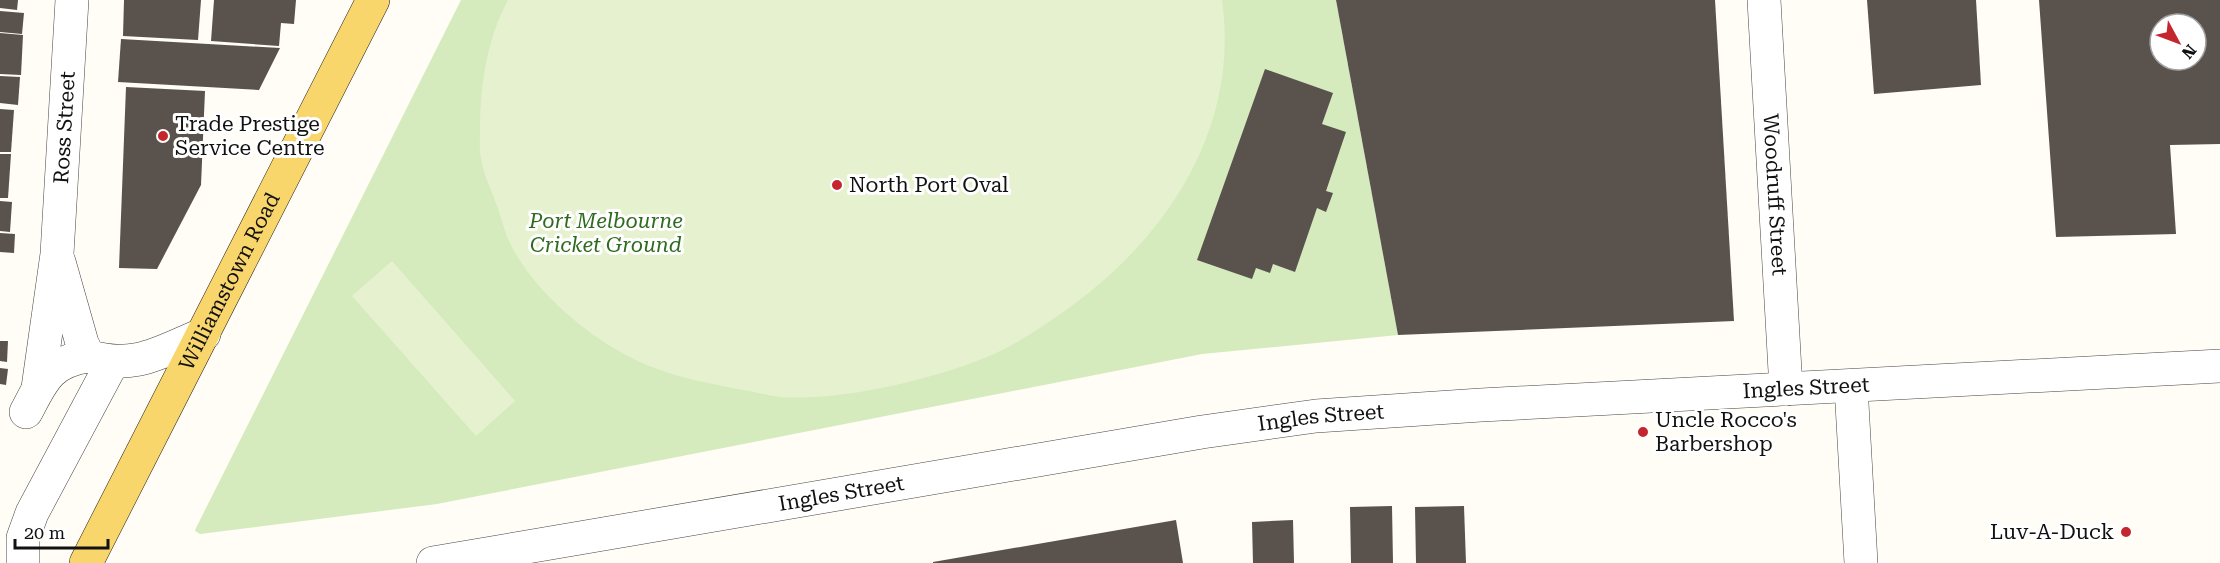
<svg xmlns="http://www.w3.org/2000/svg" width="2220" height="563" viewBox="0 0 2220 563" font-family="'Roboto Serif',serif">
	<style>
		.green { fill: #d5ebbd }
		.pitch { fill: #e6f2cf }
		.building { fill: #5a524d; fill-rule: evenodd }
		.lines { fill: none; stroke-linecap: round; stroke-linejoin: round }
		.minor-casing { stroke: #444; stroke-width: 34 }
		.major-casing { stroke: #222; stroke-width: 34 }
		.minor { stroke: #fff; stroke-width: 33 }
		.major { stroke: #f9d66b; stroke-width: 33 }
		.poi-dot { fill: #c4262e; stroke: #fff; stroke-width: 2 }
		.labels { text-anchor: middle; stroke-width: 6; stroke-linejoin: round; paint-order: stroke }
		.poi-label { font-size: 21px; fill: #111; stroke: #fff; text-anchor: start }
		.street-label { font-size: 21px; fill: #111; stroke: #fff }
		.park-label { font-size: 21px; font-style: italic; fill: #2f6b1f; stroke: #fff }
	</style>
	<rect width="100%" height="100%" fill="#fffdf5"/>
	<path class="green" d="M461 0H1336L1398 335 1202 354 437 504 200 534 195 531 196 528Z"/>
	<g class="pitch">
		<path d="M508 0H1222C1241 134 1160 248 1053 319 1031 334 1007 350 982 359 926 381 841 401 780 397 766 395 751 391 737 389 708 383 680 378 652 367 601 348 537 296 512 247 505 235 502 219 497 206 492 191 483 174 481 158 479 151 480 141 480 133 480 87 486 41 508 0Z"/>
		<path d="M392 261 515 401 476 436 352 296Z"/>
	</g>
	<g class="building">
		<path d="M0 0H18L17 10 0 8Z"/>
		<path d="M124 0H201L198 40 123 36Z"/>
		<path d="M214 0H296L294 24 281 23 279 46 211 41Z"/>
		<path d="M1336 0H1715L1734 321 1398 335Z"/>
		<path d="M1867 0H1976L1981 85 1874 94Z"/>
		<path d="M2039 0H2220V144L2170 145 2176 234 2056 237ZM2160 24H2196V60H2160Z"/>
		<path d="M0 11 24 13 22 34 0 32Z"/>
		<path d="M0 33 23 35 21 75 0 74Z"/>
		<path d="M121 39 280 48 259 90 118 82Z"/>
		<path d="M1265 69 1333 93 1322 124 1346 132 1326 191 1333 193 1326 212 1317 208 1295 272 1273 264 1270 273 1256 268 1252 279 1197 260Z"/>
		<path d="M0 76 20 77 18 105 0 103Z"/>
		<path d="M126 87 205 91 201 185 157 269 119 268Z"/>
		<path d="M0 109 14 110 11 152H0Z"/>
		<path d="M0 154H11L8 198H0Z"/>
		<path d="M0 201 12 202 10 232 0 231Z"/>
		<path d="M0 233 15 234 14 253 0 252Z"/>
		<path d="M0 341H8L7 362 0 361Z"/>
		<path d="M0 368 8 369 6 385 0 384Z"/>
		<path d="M1392 506 1393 563H1351L1350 507Z"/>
		<path d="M1464 506 1466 563H1416L1415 507Z"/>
		<path d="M1176 520 1183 563H933V562Z"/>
		<path d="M1293 520 1294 563H1253L1252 522Z"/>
	</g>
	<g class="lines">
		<g class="minor-casing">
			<g id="minor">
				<path id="s1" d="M1764 0 1786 389"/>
				<path d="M59 262 82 343 88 356C135 371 162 351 204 334"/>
				<path d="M1851 386 1861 563"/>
				<path id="s2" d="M38 388 57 254 72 0"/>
				<path d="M26 412C43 380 49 362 88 356"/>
				<path d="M23 563V538L32 513 112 363"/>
				<path id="s3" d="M433 563 1202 432 1316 416 1481 405 2220 366"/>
			</g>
		</g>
		<g class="major-casing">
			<g id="major">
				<path id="s4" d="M86 563 373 0"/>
			</g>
		</g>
		<use href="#minor" class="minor"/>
		<use href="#major" class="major"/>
	</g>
	<g class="poi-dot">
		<circle cx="163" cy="136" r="6"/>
		<circle cx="837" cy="185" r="6"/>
		<circle cx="1643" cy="432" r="6"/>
		<circle cx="2126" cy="532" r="6"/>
	</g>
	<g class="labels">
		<g class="poi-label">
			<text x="175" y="131">Trade Prestige<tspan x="175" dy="24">Service Centre</tspan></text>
			<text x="849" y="192">North Port Oval</text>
			<text x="1655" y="427">Uncle Rocco's<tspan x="1655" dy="24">Barbershop</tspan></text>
			<text x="2114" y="539" text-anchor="end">Luv-A-Duck</text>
		</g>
		<g class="street-label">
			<text dy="7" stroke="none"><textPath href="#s2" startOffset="262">Ross Street</textPath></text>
			<text dy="7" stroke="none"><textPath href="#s1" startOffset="195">Woodruff Street</textPath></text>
			<text dy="7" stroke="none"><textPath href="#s4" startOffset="316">Williamstown Road</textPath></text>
			<text dy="7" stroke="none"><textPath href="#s3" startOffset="1386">Ingles Street</textPath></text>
			<text dy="7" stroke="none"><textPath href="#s3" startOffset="900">Ingles Street</textPath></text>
			<text dy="7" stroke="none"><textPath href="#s3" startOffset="414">Ingles Street</textPath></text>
		</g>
		<g class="park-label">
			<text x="606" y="228">Port Melbourne<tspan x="606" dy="24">Cricket Ground</tspan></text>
		</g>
	</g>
	<g transform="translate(2178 42) rotate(131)"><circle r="28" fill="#ffffff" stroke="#a0a0a0" stroke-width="1.5"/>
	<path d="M0-4.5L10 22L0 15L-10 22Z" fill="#c4262e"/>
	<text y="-9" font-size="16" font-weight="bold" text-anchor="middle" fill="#111111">N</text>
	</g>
	<path d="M15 539v9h93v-9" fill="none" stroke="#111111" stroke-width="3"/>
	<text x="24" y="539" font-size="18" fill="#111111" stroke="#ffffff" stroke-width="4.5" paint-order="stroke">20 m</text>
</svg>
